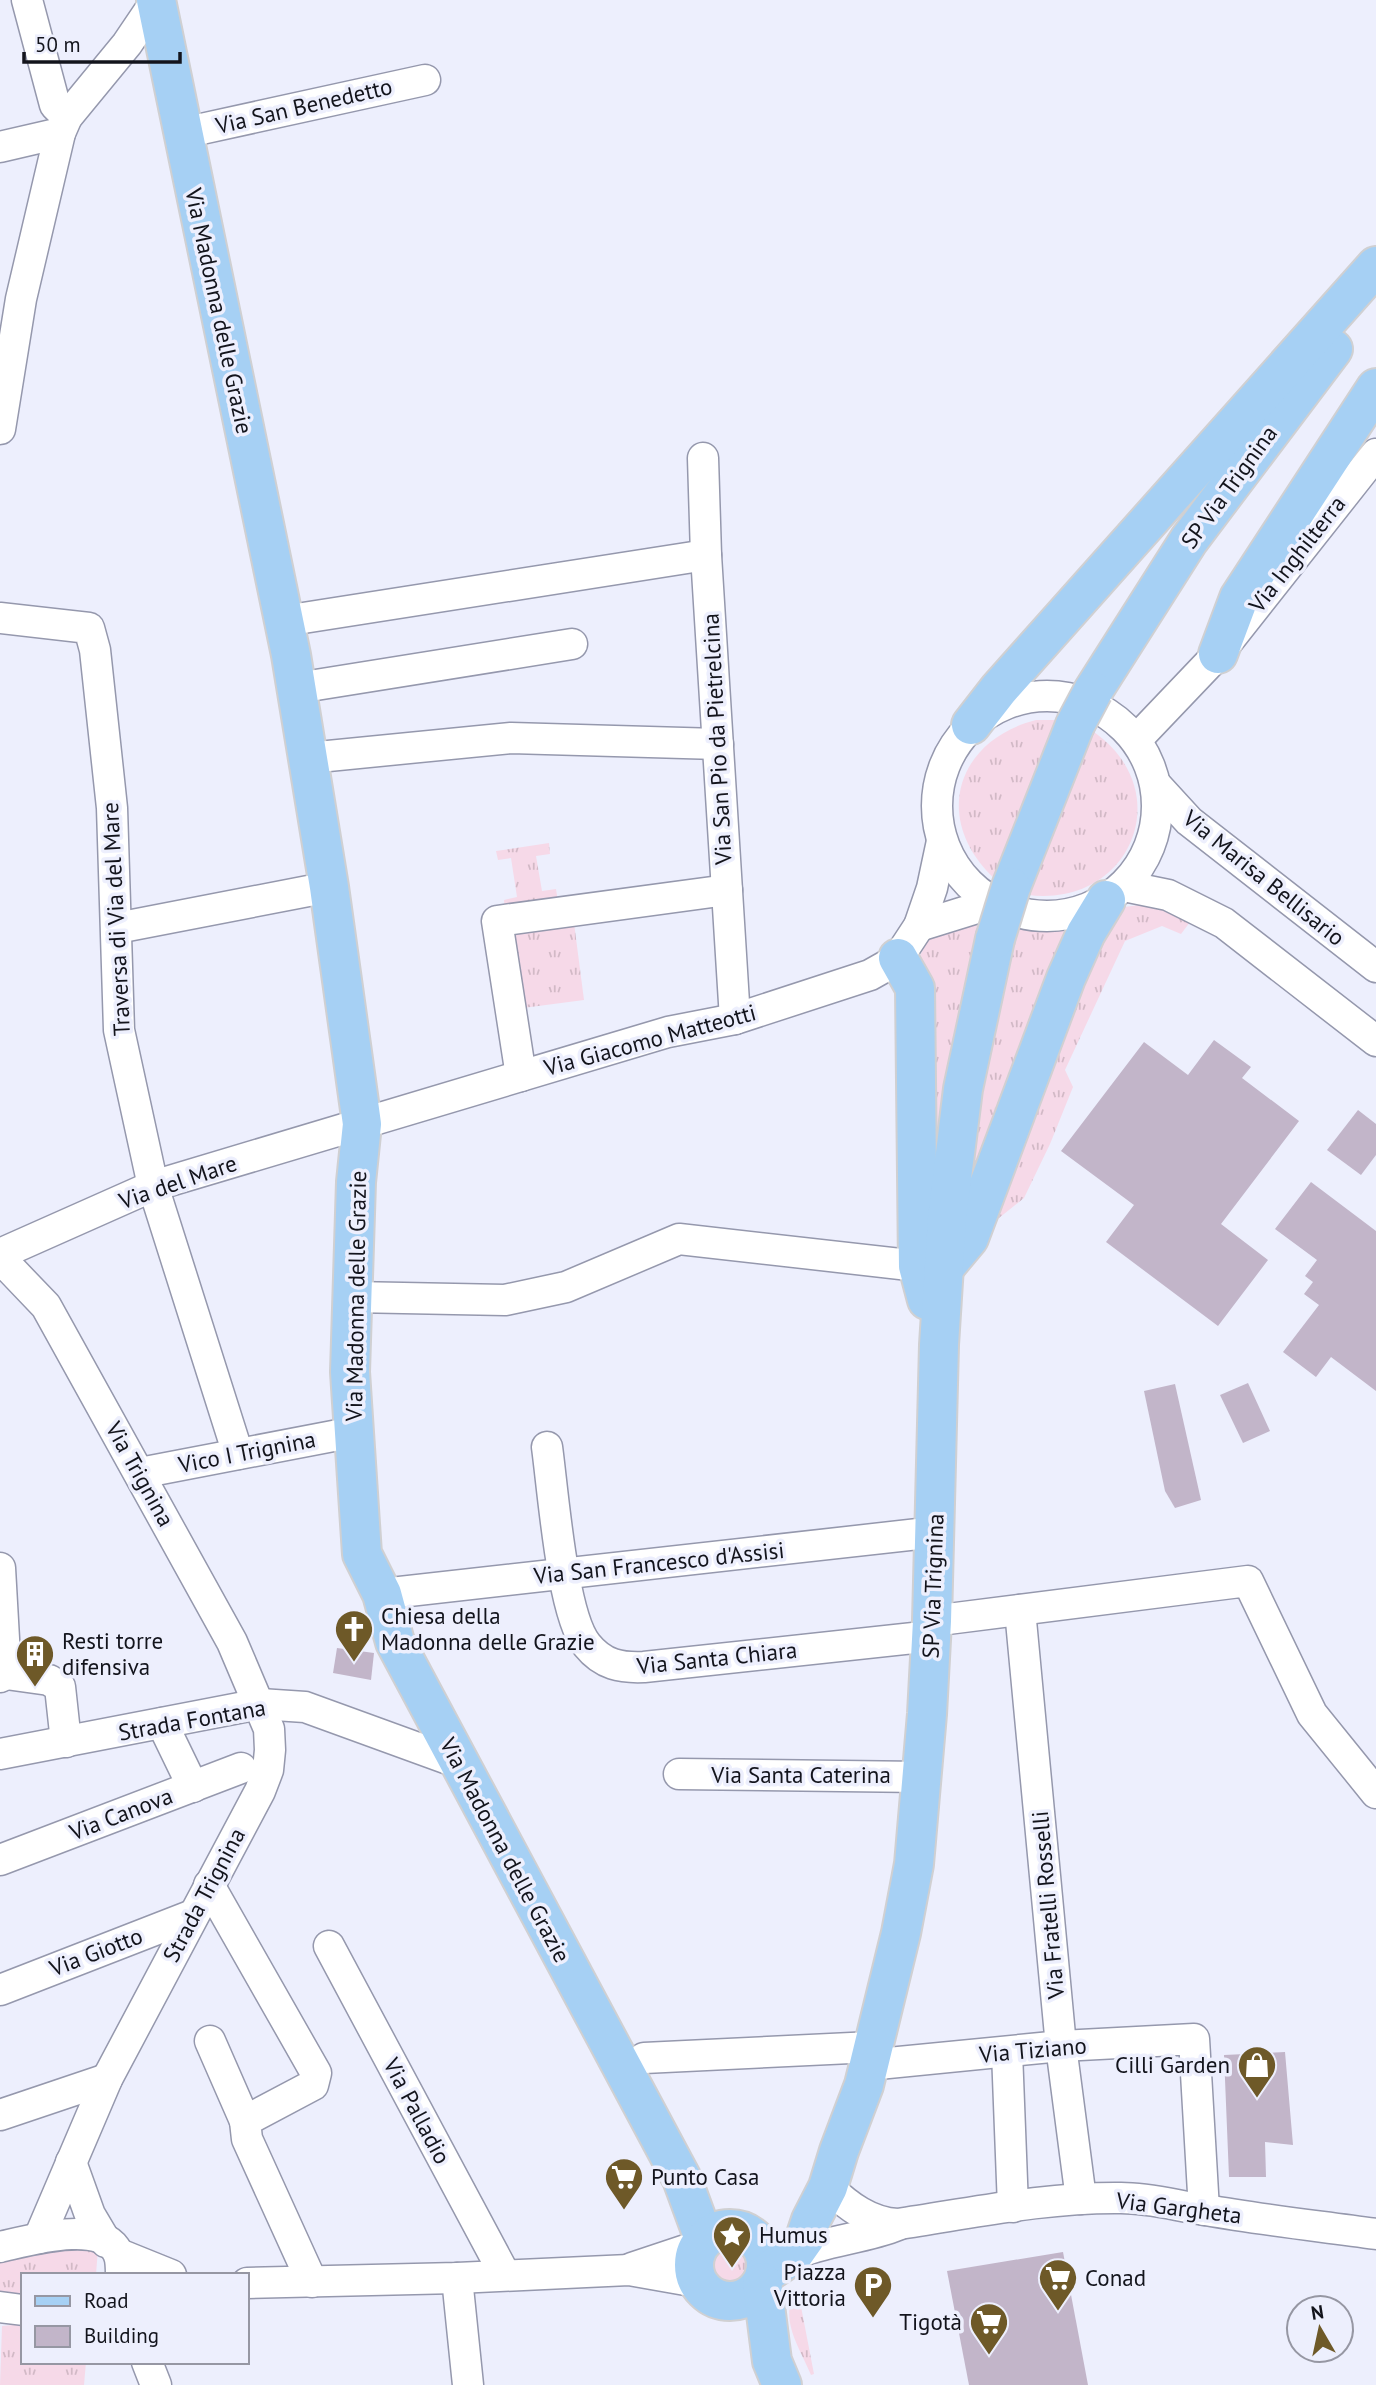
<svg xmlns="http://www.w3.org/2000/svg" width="1376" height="2385" viewBox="0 0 1376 2385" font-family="'PT Sans',sans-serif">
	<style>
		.grass { fill: url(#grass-tufts) }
		.building { fill: #c2b5c9 }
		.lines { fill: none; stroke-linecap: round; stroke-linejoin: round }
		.minor-casing { stroke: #9598ad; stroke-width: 33 }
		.major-casing { stroke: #d0d0d2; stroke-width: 42 }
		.minor { stroke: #fff; stroke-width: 30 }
		.major { stroke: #a6d0f4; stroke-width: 38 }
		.major-bridge-casing { stroke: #d0d0d2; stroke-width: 42; stroke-linecap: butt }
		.major-bridge { stroke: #a6d0f4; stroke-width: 38 }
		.labels { text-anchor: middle; stroke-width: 7; stroke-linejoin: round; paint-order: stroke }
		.street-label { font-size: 23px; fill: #13141c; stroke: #edeffd }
		.poi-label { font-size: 23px; fill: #13141c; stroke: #edeffd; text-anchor: start }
	</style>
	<defs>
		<pattern id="grass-tufts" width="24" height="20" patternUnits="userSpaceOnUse" patternTransform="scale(1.75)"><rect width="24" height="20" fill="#f6d9e8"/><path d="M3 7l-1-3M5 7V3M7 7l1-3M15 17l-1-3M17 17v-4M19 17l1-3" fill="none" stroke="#d2b9c6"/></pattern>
	</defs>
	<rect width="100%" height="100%" fill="#edeffd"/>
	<g class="grass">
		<path d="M1036 720H1057L996 880C932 822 954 741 1036 720Z"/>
		<path d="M1094 732C1179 792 1130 908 1028 895Z"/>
		<path d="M549 843 550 854 536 856 542 891 556 889 558 902 505 910 504 900 517 897 511 858 498 860 496 851Z"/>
		<path d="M1140 905 1159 908 1190 922 1181 934 1162 926 1125 941 1065 1070 1073 1087 1050 1144 1024 1198 989 1226 923 1213 918 959 934 930 982 914 1018 925H1051L1110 918 1124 907Z"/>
		<path d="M574 923 584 1000 523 1008 514 930Z"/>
		<circle cx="728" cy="2264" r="24"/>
		<path d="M55 2244 98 2248 96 2275H23V2301L0 2297V2256Z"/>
		<path d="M798 2291 814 2374 811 2375C801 2350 776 2315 798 2291Z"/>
		<path d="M23 2324V2362H86L84 2385H0L2 2326Z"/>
	</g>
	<g class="building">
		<path d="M1214 1040 1251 1067 1242 1078 1299 1121 1221 1224 1268 1260 1218 1326 1106 1242 1134 1205 1061 1151 1144 1042 1188 1075Z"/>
		<path d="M1358 1110 1376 1124V1155L1361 1175 1327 1150Z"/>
		<path d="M1311 1182 1376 1231V1391L1331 1357 1316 1377 1283 1352 1319 1305 1304 1294 1313 1282 1305 1276 1317 1260 1275 1229Z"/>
		<path d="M1248 1383 1270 1431 1243 1443 1220 1395Z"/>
		<path d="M1175 1384 1201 1500 1175 1508 1165 1491 1144 1391Z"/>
		<path d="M337 1648 374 1653 371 1680 333 1673Z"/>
		<path d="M1285 2052 1293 2145 1265 2142 1266 2177H1229L1224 2055Z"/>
		<path d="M1063 2252 1088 2385H969L947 2271Z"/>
	</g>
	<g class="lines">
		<g class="minor-casing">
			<g id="minor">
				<path d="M27 0 55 105 67 117"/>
				<path d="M183 133 425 80"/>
				<path d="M0 147 60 133"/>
				<path d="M0 429 21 299 60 133 67 117 127 44 156 1"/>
				<path d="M703 458 706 555 735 1019"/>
				<path d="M0 618 89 628 95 650 112 808 119 1030 153 1186 238 1454"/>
				<path d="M284 621 706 555"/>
				<path d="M297 688 572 644"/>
				<circle cx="1047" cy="806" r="110"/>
				<path d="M1136 740 1218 654 1376 454"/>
				<path d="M308 758 511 738 718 744"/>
				<path d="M1156 785 1189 821 1376 967"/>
				<path d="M1124 886 1168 895 1224 923 1376 1041"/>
				<path d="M919 926 993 903"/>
				<path d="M117 928 329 887"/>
				<path d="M521 1076 497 921 727 890"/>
				<path d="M0 1254 153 1186 668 1032 735 1019 870 975 886 966 898 958 919 926 932 888 942 841"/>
				<path d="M0 1258 46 1306 232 1642 269 1729 270 1750 268 1770 260 1791 107 2079 39 2238"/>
				<path d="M352 1297 505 1300 566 1287 679 1239 918 1266"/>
				<path d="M547 1447C553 1490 562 1615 587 1645 603 1665 621 1668 644 1667L932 1636"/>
				<path d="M140 1473 354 1432"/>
				<path d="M0 1568 6 1674 0 1677"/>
				<path d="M382 1594 936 1532"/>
				<path d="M1020 1610 1061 2046 1081 2199"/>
				<path d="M932 1621 1248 1581 1312 1714 1376 1793"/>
				<path d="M6 1674 49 1680 60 1687 66 1742"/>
				<path d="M162 1723 193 1787"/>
				<path d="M0 1754 260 1704 305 1707 459 1763"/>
				<path d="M679 1774 922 1777"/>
				<path d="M0 1860 241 1768"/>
				<path d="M209 1885 316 2073 313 2085 245 2121 247 2139 312 2282"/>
				<path d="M329 1946 505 2275"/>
				<path d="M0 1990 193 1915"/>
				<path d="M210 2041 245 2121"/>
				<path d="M1007 2052 1013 2207"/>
				<path d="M644 2058 872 2047"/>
				<path d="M868 2065 1061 2046 1194 2039 1204 2210"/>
				<path d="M0 2115 107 2079"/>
				<path d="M71 2162 90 2215 106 2242"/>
				<path d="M828 2187C848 2206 870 2223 898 2224 972 2213 1047 2197 1121 2198 1151 2198 1177 2206 1206 2210 1262 2220 1319 2226 1376 2234"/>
				<path d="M0 2247C27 2241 102 2218 118 2253 121 2259 121 2269 121 2275"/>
				<path d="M119 2254 171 2275"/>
				<path d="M793 2255C826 2240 864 2239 898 2225"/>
				<path d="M632 2268 698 2246"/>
				<path d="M457 2278 468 2385"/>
				<path d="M247 2283 457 2278 629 2270 697 2282"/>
				<path d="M0 2307 23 2310"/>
				<path d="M147 2362 156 2385"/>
			</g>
		</g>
		<g class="major-casing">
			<g id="major">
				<path d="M156 0 291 655 329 887 362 1124 356 1182 350 1372 362 1554 382 1594 395 1642 682 2179 704 2239"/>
				<path d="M1218 654 1239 598 1376 388"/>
				<path d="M1093 691 1189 540 1333 349"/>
				<path d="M971 725 999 689 1376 266"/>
				<path d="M1011 887 1075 725"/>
				<path d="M898 958 915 988 918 1266 927 1300"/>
				<path d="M944 1268 969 1238 1066 978 1086 933 1106 900"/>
				<circle cx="730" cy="2265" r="36"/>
				<path d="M765 2274 793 2255 805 2238 811 2220 828 2187 839 2151 864 2085 901 1933 914 1864 927 1714 932 1621 939 1345 947 1218 963 1089 995 939"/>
				<path d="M762 2282 772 2361 782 2385"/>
			</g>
		</g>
		<use href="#minor" class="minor"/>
		<use href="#major" class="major"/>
		<g class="major-bridge-casing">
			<g id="major-bridge">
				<path d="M1075 725 1093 691"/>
				<path d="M995 939 1011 887"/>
			</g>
		</g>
		<use href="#major-bridge" class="major-bridge"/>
	</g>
	<defs>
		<g id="church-pin" transform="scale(2.0125)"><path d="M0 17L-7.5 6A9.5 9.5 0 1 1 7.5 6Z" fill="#6e5928" stroke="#edeffd"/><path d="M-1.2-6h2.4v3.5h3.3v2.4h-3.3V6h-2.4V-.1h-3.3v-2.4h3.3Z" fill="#fff"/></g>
		<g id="building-pin" transform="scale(2.0125)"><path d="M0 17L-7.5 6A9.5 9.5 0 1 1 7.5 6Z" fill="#6e5928" stroke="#edeffd"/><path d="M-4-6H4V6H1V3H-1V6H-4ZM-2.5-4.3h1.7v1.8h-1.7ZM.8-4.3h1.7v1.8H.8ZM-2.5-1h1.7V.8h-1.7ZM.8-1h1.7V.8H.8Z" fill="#fff"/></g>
		<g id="shop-pin" transform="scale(2.0125)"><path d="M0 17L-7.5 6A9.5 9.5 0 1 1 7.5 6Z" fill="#6e5928" stroke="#edeffd"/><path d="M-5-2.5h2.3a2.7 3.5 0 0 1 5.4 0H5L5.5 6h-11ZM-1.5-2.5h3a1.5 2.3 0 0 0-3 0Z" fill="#fff"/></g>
		<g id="supermarket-pin" transform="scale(2.0125)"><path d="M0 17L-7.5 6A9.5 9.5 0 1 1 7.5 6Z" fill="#6e5928" stroke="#edeffd"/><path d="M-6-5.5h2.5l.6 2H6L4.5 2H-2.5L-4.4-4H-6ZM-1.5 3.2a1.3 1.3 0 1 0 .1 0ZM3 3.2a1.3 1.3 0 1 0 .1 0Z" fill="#fff"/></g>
		<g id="sight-pin" transform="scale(2.0125)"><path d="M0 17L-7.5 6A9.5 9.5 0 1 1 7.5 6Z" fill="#6e5928" stroke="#edeffd"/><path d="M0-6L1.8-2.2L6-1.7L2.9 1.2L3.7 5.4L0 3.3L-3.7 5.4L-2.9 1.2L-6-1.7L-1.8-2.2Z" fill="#fff"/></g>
		<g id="parking-pin" transform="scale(2.0125)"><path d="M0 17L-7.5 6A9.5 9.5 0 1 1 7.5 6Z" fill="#6e5928" stroke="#edeffd"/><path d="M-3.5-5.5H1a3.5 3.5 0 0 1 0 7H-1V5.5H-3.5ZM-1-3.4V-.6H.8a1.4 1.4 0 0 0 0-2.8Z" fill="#fff"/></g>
	</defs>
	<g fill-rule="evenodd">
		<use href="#church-pin" x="354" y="1629"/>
		<use href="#building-pin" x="35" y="1654"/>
		<use href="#shop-pin" x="1257" y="2065"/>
		<use href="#supermarket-pin" x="624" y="2177"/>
		<use href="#sight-pin" x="732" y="2235"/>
		<use href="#supermarket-pin" x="1058" y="2278"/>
		<use href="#parking-pin" x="873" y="2285"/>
		<use href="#supermarket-pin" x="989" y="2322"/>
	</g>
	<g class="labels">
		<g class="street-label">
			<text transform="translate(304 106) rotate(-13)" y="8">Via San Benedetto</text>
			<text transform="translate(219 311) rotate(78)" y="8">Via Madonna delle Grazie</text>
			<text transform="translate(1229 487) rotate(-54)" y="8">SP Via Trignina</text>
			<text transform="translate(1297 554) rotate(-52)" y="8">Via Inghilterra</text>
			<text transform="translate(717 739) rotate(-93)" y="8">Via San Pio da Pietrelcina</text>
			<text transform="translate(1264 878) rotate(39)" y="8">Via Marisa Bellisario</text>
			<text transform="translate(116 919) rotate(-93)" y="8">Traversa di Via del Mare</text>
			<text transform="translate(650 1040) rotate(-15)" y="8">Via Giacomo Matteotti</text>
			<text transform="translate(178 1182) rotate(-19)" y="8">Via del Mare</text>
			<text transform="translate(356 1296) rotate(-89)" y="8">Via Madonna delle Grazie</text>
			<text transform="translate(247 1452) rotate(-11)" y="8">Vico I Trignina</text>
			<text transform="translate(140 1474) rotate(61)" y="8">Via Trignina</text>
			<text transform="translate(659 1563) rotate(-6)" y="8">Via San Francesco d'Assisi</text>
			<text transform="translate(933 1586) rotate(-88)" y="8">SP Via Trignina</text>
			<text transform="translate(717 1658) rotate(-6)" y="8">Via Santa Chiara</text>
			<text transform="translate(192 1720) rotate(-10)" y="8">Strada Fontana</text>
			<text x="801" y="1783">Via Santa Caterina</text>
			<text transform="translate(121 1814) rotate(-21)" y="8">Via Canova</text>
			<text transform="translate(505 1850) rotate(62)" y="8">Via Madonna delle Grazie</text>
			<text transform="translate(204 1895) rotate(-62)" y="8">Strada Trignina</text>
			<text transform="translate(1048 1905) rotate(-95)" y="8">Via Fratelli Rosselli</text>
			<text transform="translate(96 1952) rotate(-21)" y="8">Via Giotto</text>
			<text transform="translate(1033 2050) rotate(-5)" y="8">Via Tiziano</text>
			<text transform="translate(417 2111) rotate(62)" y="8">Via Palladio</text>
			<text transform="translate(1179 2208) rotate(7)" y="8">Via Gargheta</text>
		</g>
		<g class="poi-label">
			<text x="381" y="1624">Chiesa della<tspan x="381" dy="26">Madonna delle Grazie</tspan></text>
			<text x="62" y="1649">Resti torre<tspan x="62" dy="26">difensiva</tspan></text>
			<text x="1230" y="2073" text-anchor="end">Cilli Garden</text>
			<text x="651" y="2185">Punto Casa</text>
			<text x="759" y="2243">Humus</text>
			<text x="846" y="2280" text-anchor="end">Piazza<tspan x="846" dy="26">Vittoria</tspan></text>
			<text x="1085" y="2286">Conad</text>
			<text x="962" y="2330" text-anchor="end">Tigotà</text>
		</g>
	</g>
	<rect x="21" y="2273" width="228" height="91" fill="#edeffd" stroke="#9697a3" stroke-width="2"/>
	<rect x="35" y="2296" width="35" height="10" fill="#a6d0f4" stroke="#9697a3" stroke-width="2"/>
	<text x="84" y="2308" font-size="21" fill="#13141c">Road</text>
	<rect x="35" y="2326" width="35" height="21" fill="#c2b5c9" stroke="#9697a3" stroke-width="2"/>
	<text x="84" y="2343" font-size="21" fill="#13141c">Building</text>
	<g transform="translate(1320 2329) rotate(351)"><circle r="33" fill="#edeffd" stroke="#9697a3" stroke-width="2"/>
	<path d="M0-5L12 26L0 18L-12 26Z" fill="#6e5928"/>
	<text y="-10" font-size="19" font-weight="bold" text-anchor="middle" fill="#13141c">N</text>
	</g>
	<path d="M24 52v10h156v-10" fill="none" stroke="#13141c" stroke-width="3.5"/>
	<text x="35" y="52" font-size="21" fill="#13141c" stroke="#edeffd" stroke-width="5" paint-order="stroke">50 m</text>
</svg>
